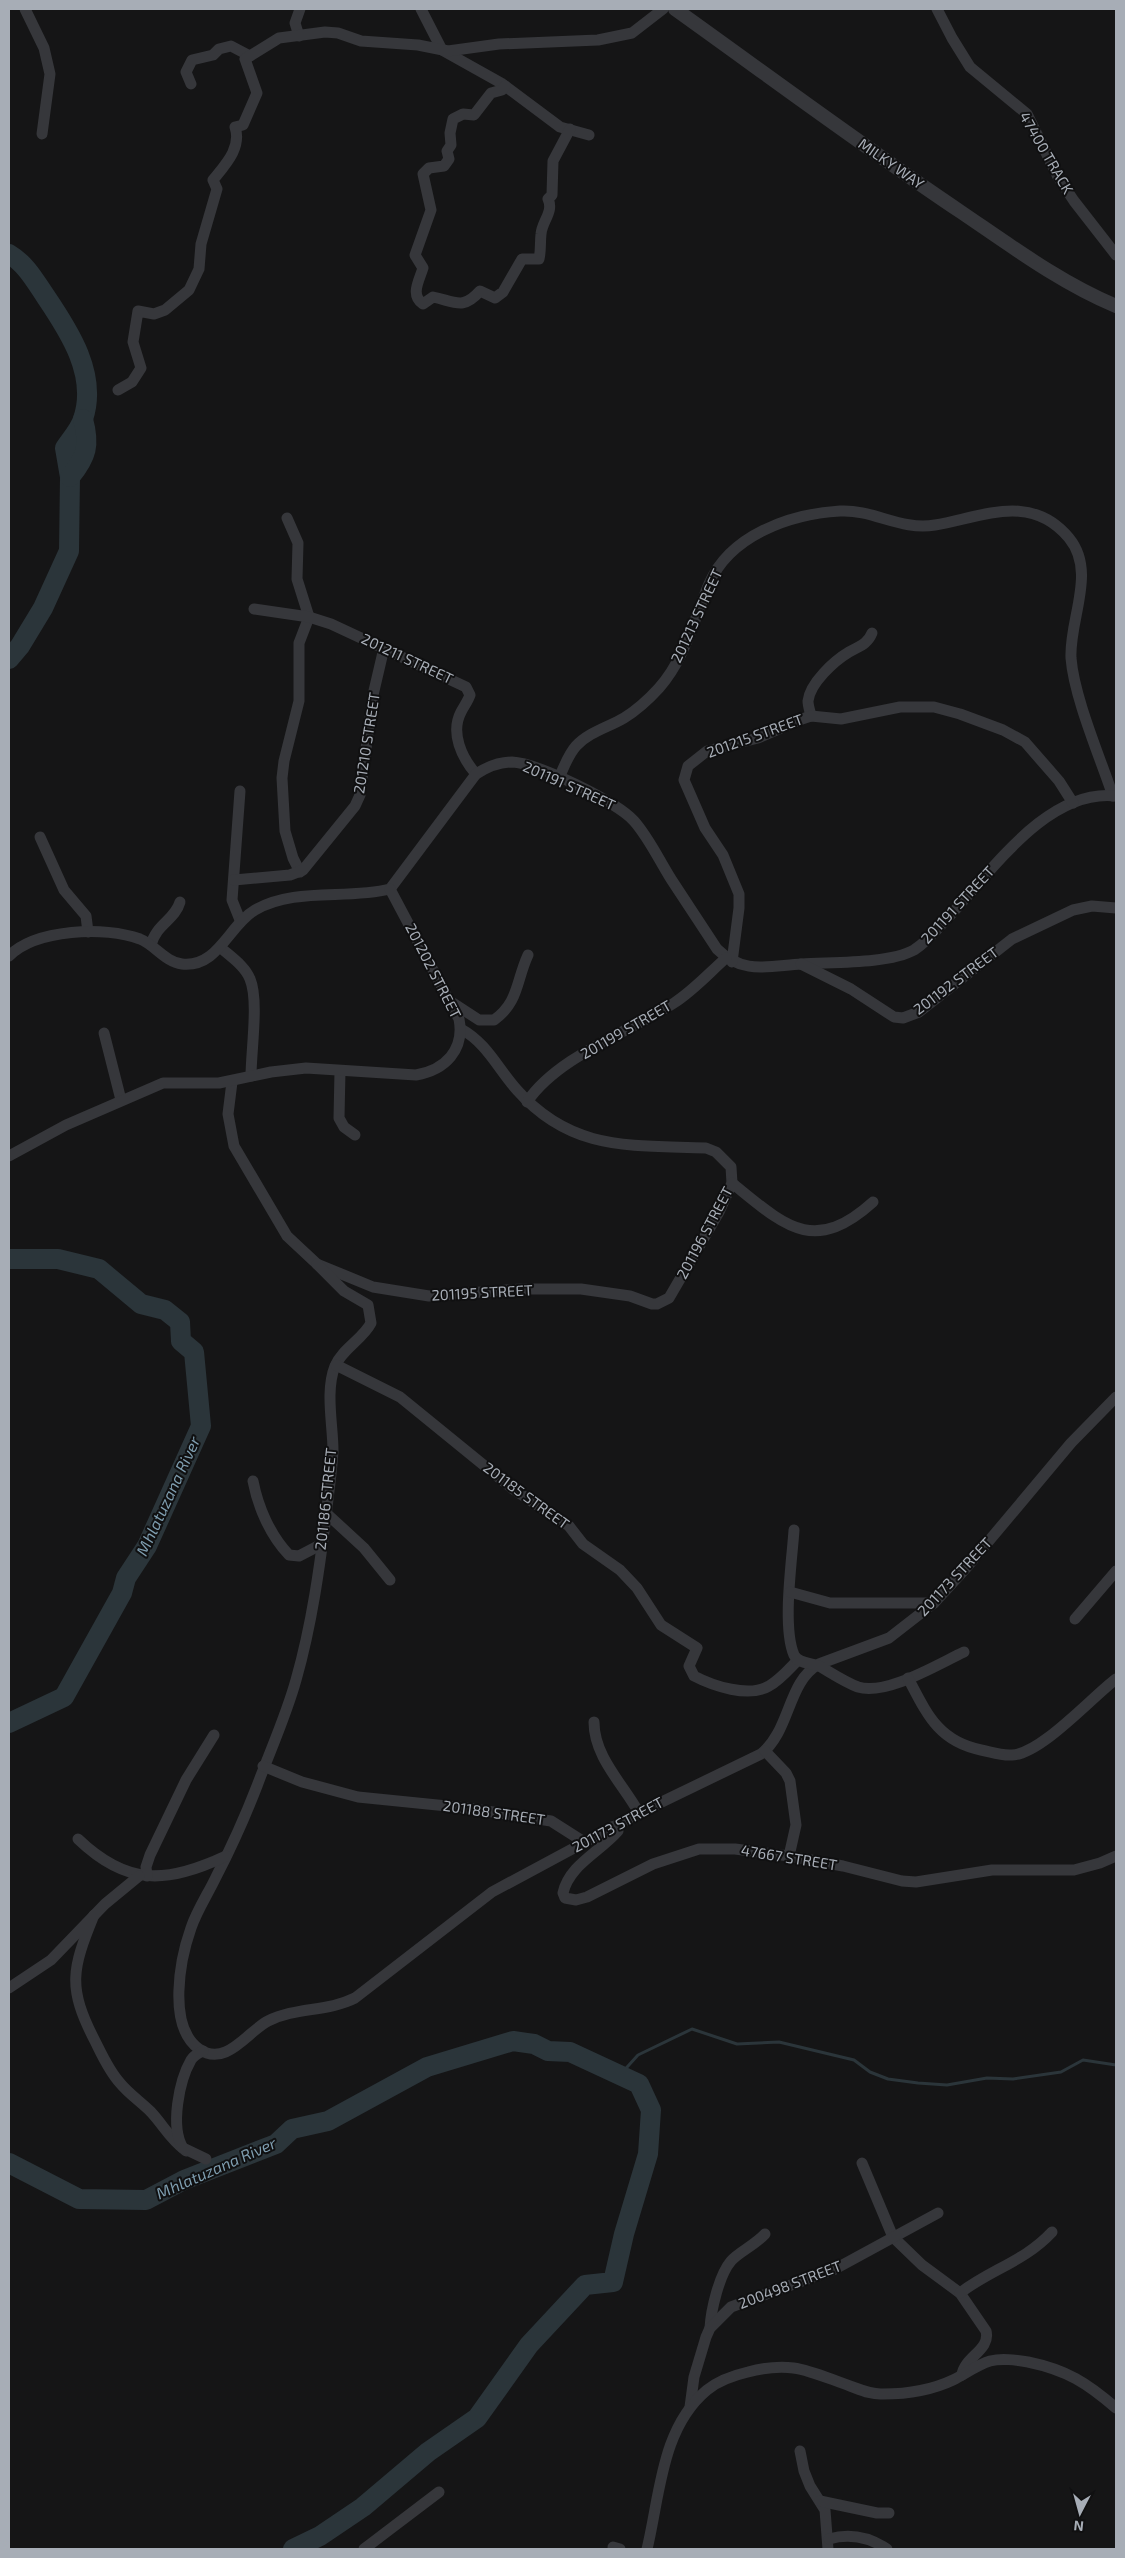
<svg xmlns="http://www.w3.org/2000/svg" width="1125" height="2558" viewBox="0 0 1125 2558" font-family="'Exo 2',sans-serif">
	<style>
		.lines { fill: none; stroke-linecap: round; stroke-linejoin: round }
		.stream { stroke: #2b353a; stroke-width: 3 }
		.river { stroke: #2b353a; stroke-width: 20 }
		.minor { stroke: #36373b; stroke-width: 11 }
		.tertiary { stroke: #36373b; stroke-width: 14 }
		.labels { text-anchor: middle; stroke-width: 4; stroke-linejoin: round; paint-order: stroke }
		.street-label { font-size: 15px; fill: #a7adb6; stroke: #101011 }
		.water-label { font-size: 16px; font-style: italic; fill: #7f9eb0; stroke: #101011 }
	</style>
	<rect width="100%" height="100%" fill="#151516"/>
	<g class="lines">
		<path class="stream" d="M619 2076 638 2055 692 2029 737 2044 779 2042 854 2060 870 2072 888 2079 918 2083 947 2085 987 2078 1013 2079 1061 2072 1083 2060 1116 2065"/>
		<g class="river">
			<path d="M9 254C26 264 35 281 46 297 69 331 98 375 83 419 80 429 71 439 65 448L70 477 69 551 43 608 20 646 9 659"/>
			<path d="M70 477C87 456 90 445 83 419"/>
			<path d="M9 1259H58L99 1269 141 1304 165 1310 180 1322 181 1341 194 1352 201 1426 147 1546 126 1578 122 1593 64 1697 9 1723"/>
			<path d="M9 2163 79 2199 146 2200 184 2180 276 2144 292 2129 328 2121 427 2067 513 2041 534 2044 548 2051 570 2052 639 2084 651 2110 648 2154 624 2234 613 2282 585 2285 529 2345 477 2418 428 2452 363 2507 320 2536 293 2549"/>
		</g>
		<g class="minor">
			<path d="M25 9 44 48 50 74 42 134"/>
			<path d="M421 9 442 50 501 83 560 127 589 135"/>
			<path d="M937 9 952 38 970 67 1027 114 1058 177 1074 201 1116 255"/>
			<path d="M299 36 295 23 300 9"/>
			<path d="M191 84 186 72 192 60 213 55 219 49 231 46 250 56"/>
			<path d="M505 86 502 90 491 93 474 115 463 114 453 119 450 133 451 145 447 151 449 159 444 166 429 168 423 174 431 210 415 255 423 268C419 281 410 295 423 304L433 297C456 302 463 310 480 291L495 298 503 292 522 259H539C541 251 540 243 541 234 542 221 554 212 548 199L552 195 553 161 570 129"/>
			<path d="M118 390 132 382 141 368 133 342 138 311 154 314 165 310 189 290 199 269 201 244 217 189 213 180C225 165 242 148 235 127L243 125 257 93 245 59 279 38 325 32 338 33 361 41 418 45 448 51 499 44 598 40 632 33 663 9"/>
			<path d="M287 518 298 543 297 579 309 617 299 643V701L284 761 282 778 285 831 293 858 300 872"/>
			<path d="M254 609 309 617 331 624 466 687 470 695C468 701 464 706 461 712 450 733 462 758 476 774"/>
			<path d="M811 716C810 711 808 706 808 701 810 683 834 661 849 652 859 646 867 645 872 633"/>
			<path d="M559 778C564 767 568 755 576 746 589 732 609 727 624 718 637 710 649 699 659 688 685 659 694 619 709 584 730 535 790 514 840 511 873 509 901 531 935 525 982 517 1031 492 1069 538 1097 572 1069 619 1071 658 1074 697 1100 757 1113 796"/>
			<path d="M240 791 232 900 240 920"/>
			<path d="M40 837 64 890 86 916 88 932"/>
			<path d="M234 880 290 875 303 870 355 806 360 795 373 695 384 648"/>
			<path d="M151 945C156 924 175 920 180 902"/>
			<path d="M221 948C231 957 245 966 250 979 259 1000 251 1051 251 1076"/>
			<path d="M9 956C36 929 105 926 140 939 155 945 165 962 182 964 218 968 229 925 255 910 295 887 346 900 390 889L476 774C487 767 499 762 512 762 538 763 617 802 634 821 649 838 659 860 671 879 686 902 702 926 717 949 743 975 768 966 802 964 831 962 889 964 914 950 925 943 934 933 942 924 987 879 1044 788 1116 796"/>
			<path d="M732 962 739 908V894L723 855 705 828 684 780 688 766 707 751 758 738 802 719 811 716 841 719 900 707H934L960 714 1003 730 1025 742 1059 781 1073 803"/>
			<path d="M801 964 851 989 894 1017 903 1018 919 1012 1012 939 1073 910 1092 906 1116 908"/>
			<path d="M453 1003 479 1020H494C519 1002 516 981 528 955"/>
			<path d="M104 1033 121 1100"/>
			<path d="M340 1071 339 1118 344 1127 355 1135"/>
			<path d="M232 1082 228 1114 234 1146 287 1236 317 1264 373 1287 429 1296 521 1289H581L630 1296 652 1304H657L669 1298 719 1212 732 1183 731 1167 716 1152 706 1148C631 1145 572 1152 517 1090 498 1069 487 1043 461 1029"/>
			<path d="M527 1102C557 1057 629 1032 674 1003 694 990 709 973 726 958"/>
			<path d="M9 1156 66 1125 163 1083H219L271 1072 306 1068 416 1075C445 1070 465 1050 459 1019L390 889"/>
			<path d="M732 1183C784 1225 813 1256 873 1202"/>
			<path d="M317 1264 344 1291 368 1305 371 1323C363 1339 342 1349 335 1366 325 1391 333 1425 333 1451 332 1470 329 1489 327 1508 320 1565 312 1624 296 1680 286 1716 270 1751 257 1786 245 1817 231 1848 216 1877 208 1894 197 1910 191 1928 180 1959 167 2026 199 2049 226 2068 248 2031 268 2021 296 2007 327 2012 355 1998L492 1892 639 1813 761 1754C791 1730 787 1682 819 1664L889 1638 934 1603 967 1567 1071 1443 1116 1397"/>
			<path d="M336 1365 400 1397 513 1489 569 1526 583 1544 620 1570 637 1588 661 1625 697 1648 689 1666 694 1676C713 1686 749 1698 769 1686 780 1680 789 1669 798 1660"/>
			<path d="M253 1481C258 1507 270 1535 289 1555L299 1556 322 1544"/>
			<path d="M326 1513 364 1548 390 1580"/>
			<path d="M794 1530C792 1561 782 1627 794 1655 799 1665 813 1662 821 1667 833 1674 845 1682 858 1687 886 1696 938 1664 964 1652"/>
			<path d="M790 1592 830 1603H934"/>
			<path d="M1075 1619 1116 1571"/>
			<path d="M908 1678C927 1714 938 1741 981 1750 991 1752 1002 1756 1012 1755 1041 1754 1092 1697 1116 1679"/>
			<path d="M594 1722C594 1757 623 1784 639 1813"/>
			<path d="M765 1751 786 1773 790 1781 796 1825 789 1856"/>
			<path d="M263 1766 302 1782 358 1797 467 1808 551 1821 584 1842"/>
			<path d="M612 1827 618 1831C600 1852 569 1865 563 1893L565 1898 576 1900 587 1897 653 1864 699 1849H735L789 1856 843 1866 902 1881 916 1882 992 1870H1074L1100 1863 1116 1856"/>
			<path d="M78 1839C127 1886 166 1884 226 1856"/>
			<path d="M147 1876 146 1867 150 1855 186 1780 214 1735"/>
			<path d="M94 1915C72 1969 67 1987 95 2041 102 2055 109 2071 120 2083 129 2094 141 2102 151 2112 164 2126 169 2138 186 2151"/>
			<path d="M9 1988 51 1960 105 1904 139 1876"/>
			<path d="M203 2051C199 2053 194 2055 191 2060 179 2081 170 2127 183 2148L206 2159"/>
			<path d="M862 2163 893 2237 922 2265 960 2293 986 2331C991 2350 964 2357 962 2375"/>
			<path d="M960 2293C991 2269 1024 2262 1052 2232"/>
			<path d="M710 2328C711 2310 719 2275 731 2261 739 2252 755 2245 765 2234"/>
			<path d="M690 2407 694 2377 706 2337 710 2328 731 2307 835 2269 938 2213"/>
			<path d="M800 2451 804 2471 810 2486 825 2510 828 2549"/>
			<path d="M820 2501 877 2513H889"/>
			<path d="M829 2539C850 2533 869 2537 887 2549"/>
			<path d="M613 2547 620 2549"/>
			<path d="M364 2549 439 2492"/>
			<path d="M647 2549C660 2496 661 2428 707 2390 718 2381 735 2375 748 2372 793 2360 810 2372 850 2386 861 2390 872 2395 883 2394 907 2394 932 2390 953 2380 965 2374 977 2365 990 2361 1002 2358 1015 2360 1028 2362 1067 2370 1087 2383 1116 2408"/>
		</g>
		<path class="tertiary" d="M675 9C770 77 864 147 961 212 1011 246 1061 283 1116 306"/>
	</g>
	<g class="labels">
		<g class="street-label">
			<text transform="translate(1046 153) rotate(60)" y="5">47400 TRACK</text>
			<text transform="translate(891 164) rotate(35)" y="5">MILKY WAY</text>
			<text transform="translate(697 616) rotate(-65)" y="5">201213 STREET</text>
			<text transform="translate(407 659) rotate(25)" y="5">201211 STREET</text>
			<text transform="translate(755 736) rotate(-20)" y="5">201215 STREET</text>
			<text transform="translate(367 743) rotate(-81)" y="5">201210 STREET</text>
			<text transform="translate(569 786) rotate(24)" y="5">201191 STREET</text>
			<text transform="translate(958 905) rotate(-47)" y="5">201191 STREET</text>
			<text transform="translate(433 971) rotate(63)" y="5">201202 STREET</text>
			<text transform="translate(956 981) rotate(-37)" y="5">201192 STREET</text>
			<text transform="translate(626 1030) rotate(-30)" y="5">201199 STREET</text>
			<text transform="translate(705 1233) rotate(-62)" y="5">201196 STREET</text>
			<text transform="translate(482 1293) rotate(-3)" y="5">201195 STREET</text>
			<text transform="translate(526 1496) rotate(36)" y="5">201185 STREET</text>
			<text transform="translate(326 1499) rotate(-84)" y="5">201186 STREET</text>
			<text transform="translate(955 1577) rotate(-47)" y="5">201173 STREET</text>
			<text transform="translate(494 1813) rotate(8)" y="5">201188 STREET</text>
			<text transform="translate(618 1825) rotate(-28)" y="5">201173 STREET</text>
			<text transform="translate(789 1858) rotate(9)" y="5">47667 STREET</text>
			<text transform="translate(790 2285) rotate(-21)" y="5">200498 STREET</text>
		</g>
		<g class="water-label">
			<text transform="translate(168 1496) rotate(-65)" y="6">Mhlatuzana River</text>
			<text transform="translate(216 2168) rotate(-24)" y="6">Mhlatuzana River</text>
		</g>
	</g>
	<rect width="1125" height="2558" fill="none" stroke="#a7adb6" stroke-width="20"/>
	<g transform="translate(1080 2513) rotate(186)" stroke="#101011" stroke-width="4" paint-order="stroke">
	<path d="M0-4L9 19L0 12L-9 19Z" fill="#a7adb6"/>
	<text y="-8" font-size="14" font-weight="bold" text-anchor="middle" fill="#a7adb6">N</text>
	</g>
</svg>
